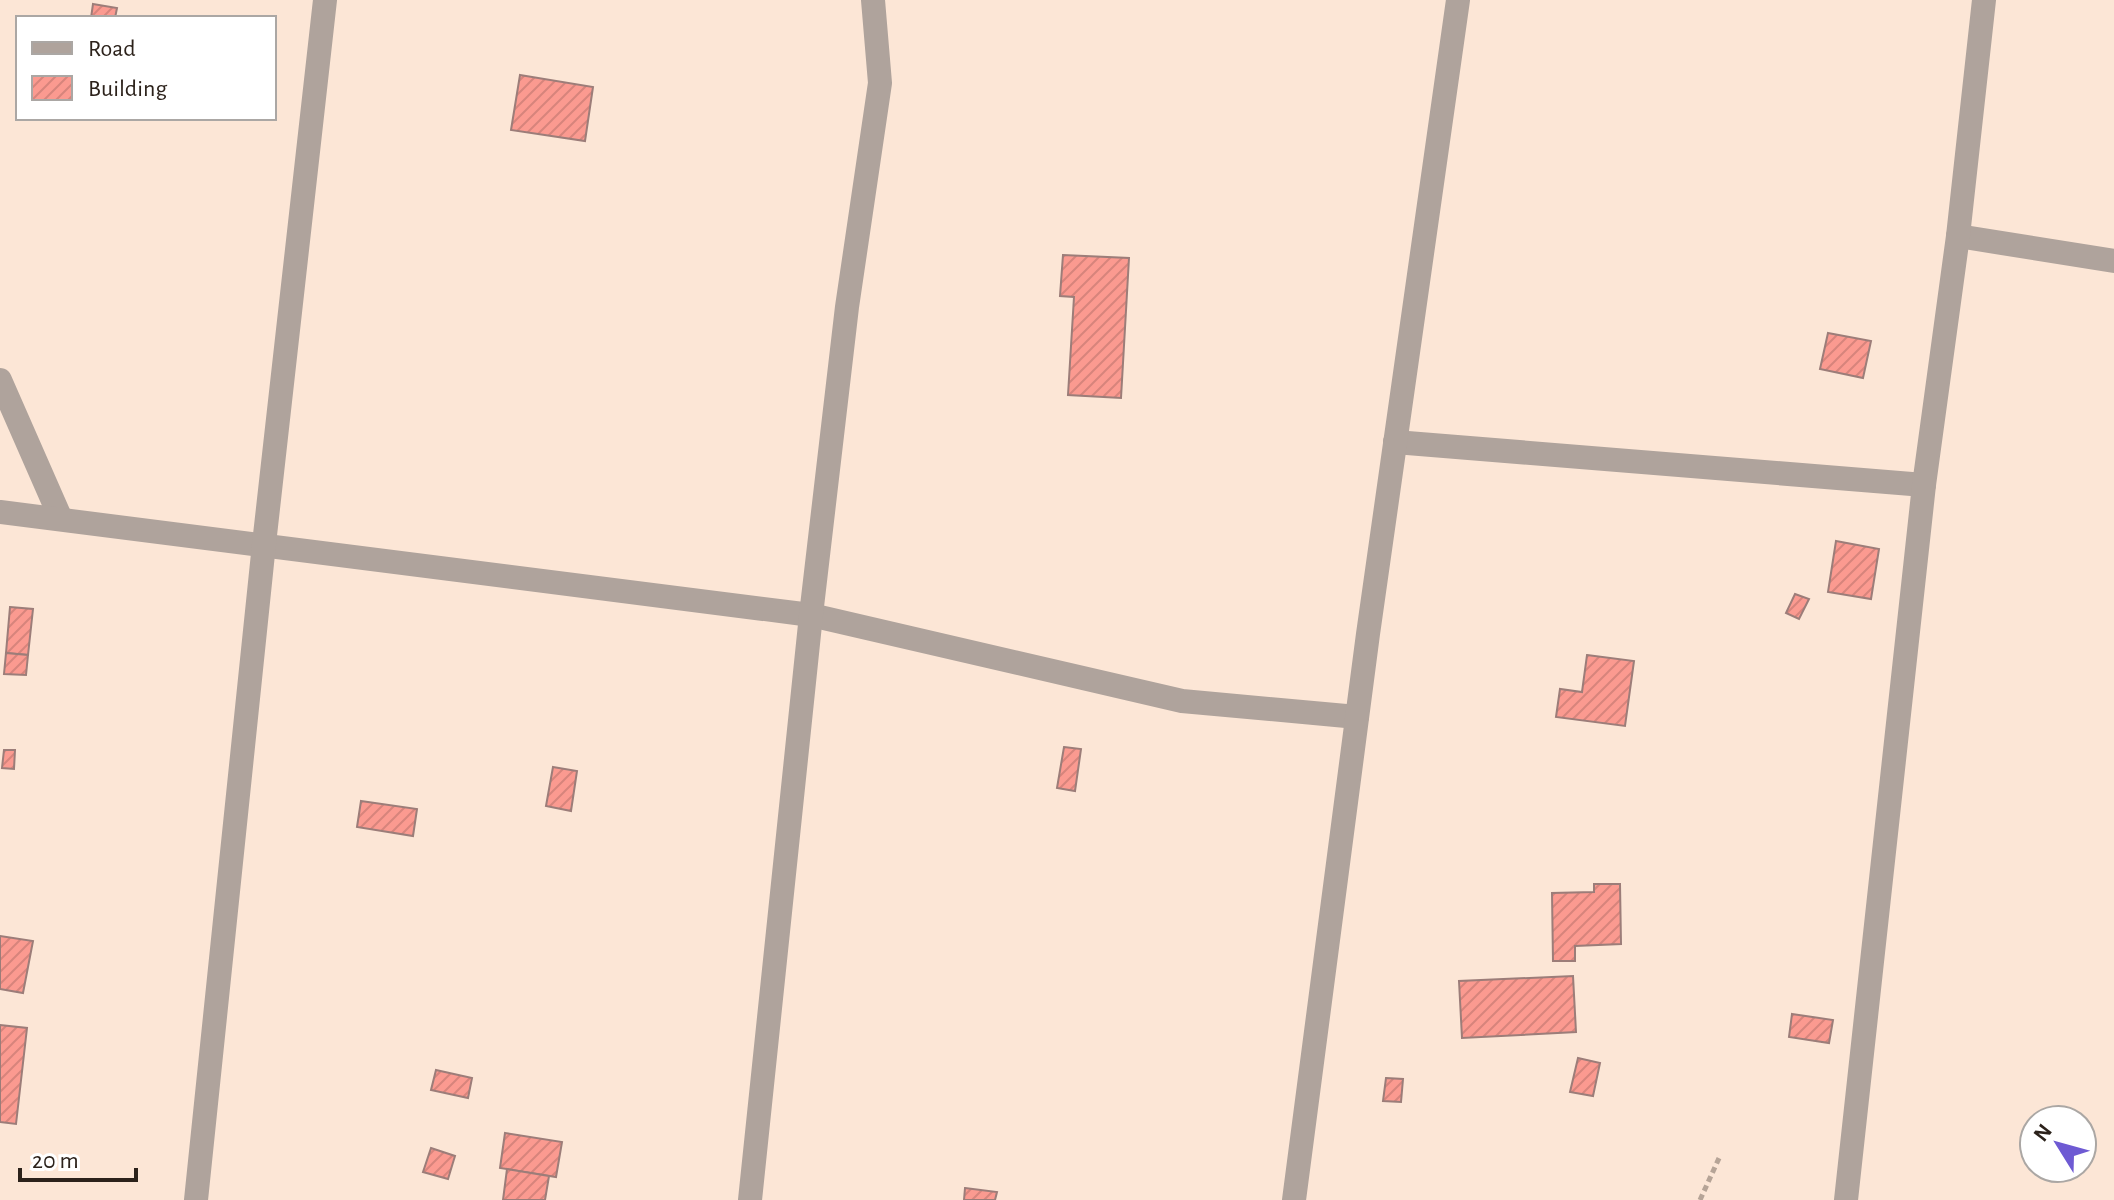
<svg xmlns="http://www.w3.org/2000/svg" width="2114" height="1200" viewBox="0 0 2114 1200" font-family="'Alegreya Sans',sans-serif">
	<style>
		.building { fill: url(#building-hatch); stroke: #9c7d79; stroke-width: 2 }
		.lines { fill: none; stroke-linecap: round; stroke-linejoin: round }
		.path { stroke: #b6a497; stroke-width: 5; stroke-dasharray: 6 4; stroke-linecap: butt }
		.minor { stroke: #afa39c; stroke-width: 24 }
	</style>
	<defs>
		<pattern id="building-hatch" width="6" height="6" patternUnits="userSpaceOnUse" patternTransform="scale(2)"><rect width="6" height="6" fill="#fb9a90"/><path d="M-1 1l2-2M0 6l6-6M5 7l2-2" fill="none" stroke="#d7847c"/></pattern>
	</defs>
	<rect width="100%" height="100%" fill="#fce6d6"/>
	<g class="building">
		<path d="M93 4 117 8 115 18H91Z"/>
		<path d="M520 75 593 87 585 141 511 130Z"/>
		<path d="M1063 255 1129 258 1121 398 1068 395 1074 297 1060 296Z"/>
		<path d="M1828 333 1871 341 1863 378 1820 369Z"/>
		<path d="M1836 541 1879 549 1871 599 1828 592Z"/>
		<path d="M1795 594 1809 599 1799 619 1786 613Z"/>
		<path d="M10 607 33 609 28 655 6 653Z"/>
		<path d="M6 653 28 655 26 675 4 674Z"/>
		<path d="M1587 655 1634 661 1625 726 1556 717 1560 689 1582 692Z"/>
		<path d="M1064 747 1081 749 1075 791 1057 788Z"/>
		<path d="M4 750H15L14 769 2 768Z"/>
		<path d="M553 767 577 771 571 811 546 806Z"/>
		<path d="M361 801 417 809 413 836 357 827Z"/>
		<path d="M1594 884H1620L1621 944 1575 946V961H1553L1552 893 1594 892Z"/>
		<path d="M0 936 33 941 23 993 0 989Z"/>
		<path d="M1573 976 1576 1032 1462 1038 1459 981Z"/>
		<path d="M1792 1014 1833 1020 1829 1043 1789 1037Z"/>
		<path d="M0 1025 27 1028 16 1124 0 1122Z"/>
		<path d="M1578 1058 1600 1063 1593 1096 1570 1092Z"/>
		<path d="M436 1070 472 1078 468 1098 431 1090Z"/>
		<path d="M1386 1078 1403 1079 1401 1102 1383 1101Z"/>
		<path d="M505 1133 562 1142 556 1177 500 1168Z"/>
		<path d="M431 1148 455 1156 448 1179 423 1172Z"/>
		<path d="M507 1169 549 1176 545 1200H503Z"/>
		<path d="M965 1188 997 1192 995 1200H964Z"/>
	</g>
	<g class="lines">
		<path class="path" d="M1700 1200 1720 1156"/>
		<g class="minor">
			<path d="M1958 236 2114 261"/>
			<path d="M0 380 61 519"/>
			<path d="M1395 442 1924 485"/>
			<path d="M0 512 811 615 1182 701 1357 717"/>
			<path d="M196 1200 264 544 325 0"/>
			<path d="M750 1200 811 615 847 307 880 83 873 0"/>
			<path d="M1294 1200 1368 634 1458 0"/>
			<path d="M1846 1200 1924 485 1958 236 1984 0"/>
		</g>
	</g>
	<rect x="16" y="16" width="260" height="104" fill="#ffffff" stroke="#aba7a4" stroke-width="2"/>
	<rect x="32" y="42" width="40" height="12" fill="#afa39c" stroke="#aba7a4" stroke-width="2"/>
	<text x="88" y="56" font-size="24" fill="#2c221b">Road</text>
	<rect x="32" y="76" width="40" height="24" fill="url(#building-hatch)" stroke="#aba7a4" stroke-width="2"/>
	<text x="88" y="96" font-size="24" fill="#2c221b">Building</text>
	<g transform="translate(2058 1144) rotate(307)"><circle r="38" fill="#ffffff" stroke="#aba7a4" stroke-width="2"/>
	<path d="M0-6L14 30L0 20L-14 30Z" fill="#6e5ad3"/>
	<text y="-12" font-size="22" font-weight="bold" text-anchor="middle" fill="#2c221b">N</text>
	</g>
	<path d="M20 1168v12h116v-12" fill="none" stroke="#2c221b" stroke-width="4"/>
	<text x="32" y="1168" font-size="24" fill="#2c221b" stroke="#ffffff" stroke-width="6" paint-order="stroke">20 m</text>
</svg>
